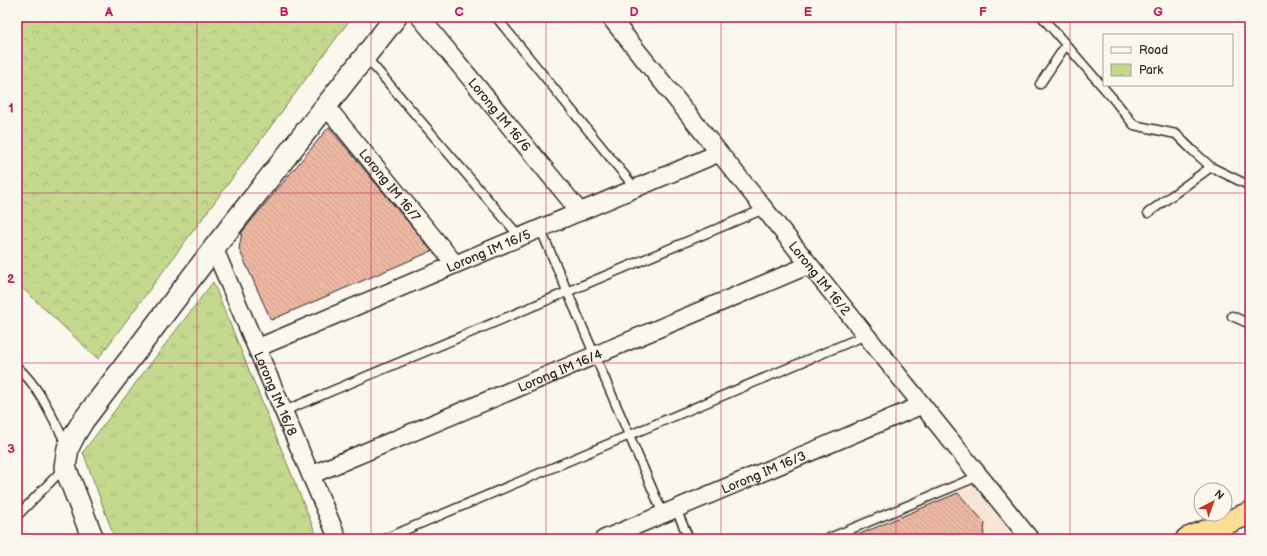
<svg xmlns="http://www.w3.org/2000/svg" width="1267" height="556" viewBox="0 0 1267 556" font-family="'Balsamiq Sans',sans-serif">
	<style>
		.built { fill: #f7e4d6 }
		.forest { fill: url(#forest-crowns); stroke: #78825c }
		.park { fill: url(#park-tufts); stroke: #78825c }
		.building { fill: url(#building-back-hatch); stroke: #2b2b2b }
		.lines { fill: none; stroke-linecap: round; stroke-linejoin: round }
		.service-casing { stroke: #2b2b2b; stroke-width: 11 }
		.minor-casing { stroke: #2b2b2b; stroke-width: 20 }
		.tertiary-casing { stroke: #2b2b2b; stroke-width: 24 }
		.trunk-casing { stroke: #2b2b2b; stroke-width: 25 }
		.service { stroke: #fbf7ec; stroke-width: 8 }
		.minor { stroke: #fbf7ec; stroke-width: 17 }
		.tertiary { stroke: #fbf7ec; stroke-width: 21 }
		.trunk { stroke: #fedd96; stroke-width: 22 }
		.grid { fill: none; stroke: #c2185b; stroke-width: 1; stroke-opacity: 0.55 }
		.labels { text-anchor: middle; stroke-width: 3; stroke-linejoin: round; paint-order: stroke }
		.street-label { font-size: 13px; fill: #2b2b2b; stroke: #fbf7ec }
		.neatline { fill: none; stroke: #c2185b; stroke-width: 1.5 }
		.grid-label { font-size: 13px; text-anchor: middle; font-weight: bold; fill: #c2185b }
	</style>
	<defs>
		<pattern id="forest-crowns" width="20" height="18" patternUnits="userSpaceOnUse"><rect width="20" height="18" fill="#c4d98e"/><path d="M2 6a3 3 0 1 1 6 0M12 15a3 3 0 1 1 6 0" fill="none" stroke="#a9ba7b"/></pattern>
		<pattern id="park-tufts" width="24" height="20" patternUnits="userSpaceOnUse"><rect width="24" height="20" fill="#c4d98e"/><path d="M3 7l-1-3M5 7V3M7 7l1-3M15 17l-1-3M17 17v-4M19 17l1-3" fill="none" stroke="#a9ba7b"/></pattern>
		<pattern id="building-back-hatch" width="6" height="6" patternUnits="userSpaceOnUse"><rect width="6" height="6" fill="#edb7a2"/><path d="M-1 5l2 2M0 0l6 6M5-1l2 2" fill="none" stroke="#cb9e8c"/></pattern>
	</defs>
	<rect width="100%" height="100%" fill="#fbf7ec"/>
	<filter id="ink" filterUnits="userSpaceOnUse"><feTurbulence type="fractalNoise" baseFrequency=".025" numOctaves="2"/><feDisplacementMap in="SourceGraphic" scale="8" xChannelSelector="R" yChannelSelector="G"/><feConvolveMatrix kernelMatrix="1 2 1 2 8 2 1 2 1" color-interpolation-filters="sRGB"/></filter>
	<g filter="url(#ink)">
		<path class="built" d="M986 466 1043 539H807Z"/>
		<path class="forest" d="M17 17H352L98 359 17 283Z"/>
		<path class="park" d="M213 282 318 539H115L83 452Z"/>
		<g class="building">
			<path d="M329 127 432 251 271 320 239 249 242 232Z"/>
			<path d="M958 493 985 523 983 539H848Z"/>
		</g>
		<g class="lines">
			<g class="service-casing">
				<g id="service">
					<path d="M496 17 635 188"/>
					<path d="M1042 17 1115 101 1134 125 1176 134 1192 150 1211 167 1250 186"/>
					<path d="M366 57 520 237"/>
					<path d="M1040 84 1066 45"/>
					<path d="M1148 213 1211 167"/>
					<path d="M540 228 663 514"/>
					<path d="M1232 316 1250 324"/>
					<path d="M17 367C39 386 54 420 67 446"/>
					<path d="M284 411 764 209"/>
					<path d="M676 509 689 539"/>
					<path d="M17 516 64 468"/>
					<path d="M384 539 866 335"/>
					<path d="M827 539 979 476"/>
				</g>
			</g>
			<g class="minor-casing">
				<g id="minor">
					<path id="s1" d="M420 17 580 212"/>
					<path id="s2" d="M610 17 1030 539"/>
					<path id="s3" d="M325 105 455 264"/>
					<path id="s4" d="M214 248 338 539"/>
					<path id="s5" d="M257 348 719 153"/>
					<path id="s6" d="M311 475 809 265"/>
					<path id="s7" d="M604 539 922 405"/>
				</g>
			</g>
			<g class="tertiary-casing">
				<path id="tertiary" d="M93 539 65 467 68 448 75 434 83 421 214 248 396 17"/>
			</g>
			<g class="trunk-casing">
				<path id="trunk" d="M1187 539 1250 513"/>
			</g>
			<use href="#service" class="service"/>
			<use href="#minor" class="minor"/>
			<use href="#tertiary" class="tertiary"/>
			<use href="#trunk" class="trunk"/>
		</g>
	</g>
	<path class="grid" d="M197 17V539M371 17V539M546 17V539M721 17V539M896 17V539M1070 17V539M17 193H1250M17 363H1250"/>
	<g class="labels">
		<g class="street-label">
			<text dy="5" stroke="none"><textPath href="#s1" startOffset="126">Lorong IM 16/6</textPath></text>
			<text dy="5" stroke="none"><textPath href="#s3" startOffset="103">Lorong IM 16/7</textPath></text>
			<text dy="5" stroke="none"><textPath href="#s5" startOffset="251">Lorong IM 16/5</textPath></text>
			<text dy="5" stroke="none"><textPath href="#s2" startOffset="335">Lorong IM 16/2</textPath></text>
			<text dy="5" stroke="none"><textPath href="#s6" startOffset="270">Lorong IM 16/4</textPath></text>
			<text dy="5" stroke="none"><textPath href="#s4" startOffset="158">Lorong IM 16/8</textPath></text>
			<text dy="5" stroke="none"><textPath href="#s7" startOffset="173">Lorong IM 16/3</textPath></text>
		</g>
	</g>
	<rect width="1267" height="556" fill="none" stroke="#fbf7ec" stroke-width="44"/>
	<rect x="1103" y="34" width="130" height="52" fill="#fbf7ec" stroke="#a8a59f"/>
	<rect x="1111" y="47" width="20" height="6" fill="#fbf7ec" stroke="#a8a59f"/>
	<text x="1139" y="54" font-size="12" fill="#2b2b2b">Road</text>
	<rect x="1111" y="64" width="20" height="12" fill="url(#park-tufts)" stroke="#a8a59f"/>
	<text x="1139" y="74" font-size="12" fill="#2b2b2b">Park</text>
	<g transform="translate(1213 502) rotate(41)"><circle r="19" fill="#fbf7ec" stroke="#a8a59f"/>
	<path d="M0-3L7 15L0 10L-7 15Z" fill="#c8321e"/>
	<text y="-6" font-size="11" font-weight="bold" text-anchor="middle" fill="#2b2b2b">N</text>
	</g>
	<rect x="22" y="22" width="1223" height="512" class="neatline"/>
	<g class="grid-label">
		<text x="109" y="16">A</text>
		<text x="284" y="16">B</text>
		<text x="459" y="16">C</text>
		<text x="634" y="16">D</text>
		<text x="808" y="16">E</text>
		<text x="983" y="16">F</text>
		<text x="1158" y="16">G</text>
		<text x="11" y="112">1</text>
		<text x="11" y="283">2</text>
		<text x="11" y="453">3</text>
	</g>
</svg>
